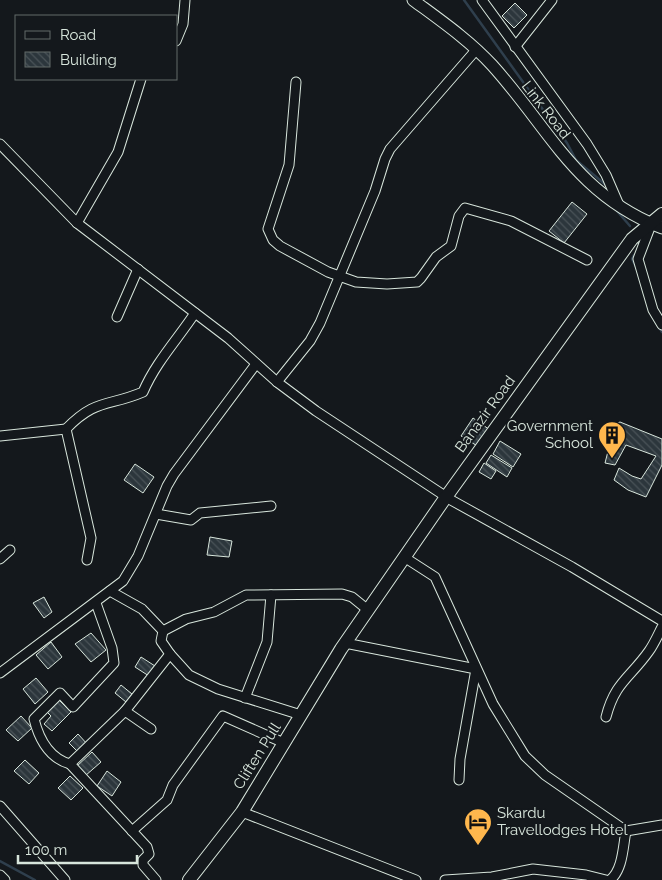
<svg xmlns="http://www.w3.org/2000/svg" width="662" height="880" viewBox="0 0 662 880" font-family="Raleway,sans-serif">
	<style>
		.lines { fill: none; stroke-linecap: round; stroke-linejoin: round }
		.stream { stroke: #2f3f4d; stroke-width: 2.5 }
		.building { fill: url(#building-back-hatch); stroke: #d8e6dc }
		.minor-casing { stroke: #d8e6dc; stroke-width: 11 }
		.major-casing { stroke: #d8e6dc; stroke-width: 13 }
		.highway-casing { stroke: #d8e6dc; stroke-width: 14 }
		.minor { stroke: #14181c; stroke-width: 9 }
		.major { stroke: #14181c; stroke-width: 11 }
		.highway { stroke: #14181c; stroke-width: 12 }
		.labels { text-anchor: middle; stroke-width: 4; stroke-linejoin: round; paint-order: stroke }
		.street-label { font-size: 15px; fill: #d8e6dc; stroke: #14181c }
		.poi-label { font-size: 15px; fill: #d8e6dc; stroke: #14181c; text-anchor: end }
	</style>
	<defs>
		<pattern id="building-back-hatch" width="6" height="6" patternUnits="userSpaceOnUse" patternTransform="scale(1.25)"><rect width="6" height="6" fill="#2c363c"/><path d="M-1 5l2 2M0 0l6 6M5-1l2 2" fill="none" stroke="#4a5358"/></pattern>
	</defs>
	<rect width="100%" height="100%" fill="#14181c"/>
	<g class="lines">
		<g class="stream">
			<path d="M464 0 567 143 576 160 607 186"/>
			<path d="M617 211 630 226"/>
			<path d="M634 255 632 259 637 269"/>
			<path d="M649 310 662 332"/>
			<path d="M0 861 35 880"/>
		</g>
	</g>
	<g class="building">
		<path d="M515 3 527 15 514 28 502 16Z"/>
		<path d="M572 202 587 214 564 243 549 231Z"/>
		<path d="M473 418 490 430 479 447 461 436Z"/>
		<path d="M620 422 662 439V465L646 497 628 490 614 480 619 468 632 476 641 479 656 456 626 445 615 465 605 463 615 424Z"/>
		<path d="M500 441 521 454 513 467 493 454Z"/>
		<path d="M491 455 512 468 507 477 486 463Z"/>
		<path d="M484 463 496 471 491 479 479 472Z"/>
		<path d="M135 464 154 477 143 493 124 480Z"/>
		<path d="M210 537 232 541 229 557 207 555Z"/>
		<path d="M44 597 52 612 44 618 33 603Z"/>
		<path d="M91 633 106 650 91 662 75 644Z"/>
		<path d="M51 642 62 657 48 669 36 655Z"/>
		<path d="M141 657 155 666 149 676 135 667Z"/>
		<path d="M36 678 48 692 35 704 23 689Z"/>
		<path d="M121 685 132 694 126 702 115 693Z"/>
		<path d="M59 700 71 712 52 731 44 724 51 716 47 712Z"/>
		<path d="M21 716 32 728 18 741 6 730Z"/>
		<path d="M78 734 88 745 79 753 69 743Z"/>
		<path d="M92 752 101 762 85 776 76 767Z"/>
		<path d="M25 760 39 773 29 784 14 771Z"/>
		<path d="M107 771 121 782 112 796 97 786Z"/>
		<path d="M70 776 83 788 71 800 58 788Z"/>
	</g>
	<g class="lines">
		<g class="minor-casing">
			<g id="minor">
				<path d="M482 0 587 144 606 175 619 205"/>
				<path d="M176 41 183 24 185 0"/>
				<path d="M515 47 552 0"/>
				<path d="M296 82 289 165 268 229 273 240 280 246 328 272 356 282 387 284 417 282 421 278 436 257 451 246 459 216 465 208 511 221 587 260"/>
				<path d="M0 144 77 223 228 338 277 382 316 411 451 500 572 567 662 621"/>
				<path d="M77 223 118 152 141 79"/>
				<path d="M651 225 638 259 653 310 662 325"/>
				<path d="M117 317 138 269"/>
				<path d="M277 382 310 341 320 323 375 191 385 159 390 149 476 50"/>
				<path d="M0 436 66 429"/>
				<path d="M156 514 191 520 200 513 271 506"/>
				<path d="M404 557 435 577 493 704 525 756 545 775 626 831 662 825"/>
				<path d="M0 559 10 550"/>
				<path d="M87 560 91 538 66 429C96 398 108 407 143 392 156 362 177 340 195 313"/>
				<path d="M110 591 142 609 163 631 161 641 170 654"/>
				<path d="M163 631 186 619 214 612 246 595 342 594 352 597 368 610"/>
				<path d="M345 643 476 669 460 759 459 780"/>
				<path d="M0 673 123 581 138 556 167 486 174 474 256 364"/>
				<path d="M245 698 267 642 271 595"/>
				<path d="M125 711 170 654 189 675 218 689 301 715"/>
				<path d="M606 717C615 682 630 678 649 651 654 644 658 635 662 627"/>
				<path d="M151 729 125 711 70 764 147 847 149 854 143 860V865L156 880"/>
				<path d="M70 764C49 758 39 739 34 719L60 693 73 707 114 663 112 648 96 603"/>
				<path d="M0 806 65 880"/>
				<path d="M242 812 416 880"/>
				<path d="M132 831 167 800 173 785 223 716 284 743"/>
				<path d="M0 875 5 880"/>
				<path d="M445 880 492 877 533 869 586 875 606 880"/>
				<path d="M610 880C623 870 623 846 626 831"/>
			</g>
		</g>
		<g class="major-casing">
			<path id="major" d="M413 0C440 20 469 40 492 65 550 129 575 194 662 228"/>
		</g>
		<g class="highway-casing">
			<path id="highway" d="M189 880 242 812 341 649 446 497 632 239 662 214"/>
		</g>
		<use href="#minor" class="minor"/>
		<use href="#major" class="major"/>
		<use href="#highway" class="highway"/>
	</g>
	<defs>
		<g id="building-pin" transform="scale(1.4375)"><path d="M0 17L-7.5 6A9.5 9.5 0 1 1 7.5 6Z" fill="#ffb74d" stroke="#14181c"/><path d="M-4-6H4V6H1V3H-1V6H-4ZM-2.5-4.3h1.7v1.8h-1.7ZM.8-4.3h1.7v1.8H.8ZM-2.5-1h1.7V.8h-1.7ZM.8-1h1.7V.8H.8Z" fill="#111"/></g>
		<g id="hotel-pin" transform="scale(1.4375)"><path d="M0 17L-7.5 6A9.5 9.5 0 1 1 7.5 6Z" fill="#ffb74d" stroke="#14181c"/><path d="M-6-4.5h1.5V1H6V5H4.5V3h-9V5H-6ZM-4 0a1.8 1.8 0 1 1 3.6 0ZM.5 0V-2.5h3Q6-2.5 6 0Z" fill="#111"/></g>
	</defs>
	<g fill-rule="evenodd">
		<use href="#building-pin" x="612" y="435"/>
		<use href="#hotel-pin" x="478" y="822"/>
	</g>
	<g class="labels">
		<g class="street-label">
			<text transform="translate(546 110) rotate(52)" y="5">Link Road</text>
			<text transform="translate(485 414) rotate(-54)" y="5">Banazir Road</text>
			<text transform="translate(257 756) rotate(-58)" y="5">Cliften Pull</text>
		</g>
		<g class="poi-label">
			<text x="593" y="431">Government<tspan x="593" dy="17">School</tspan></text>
			<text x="497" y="818" text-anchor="start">Skardu<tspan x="497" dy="17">Travellodges Hotel</tspan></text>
		</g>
	</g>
	<rect x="15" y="15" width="162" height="65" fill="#14181c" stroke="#626a69"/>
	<rect x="25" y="31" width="25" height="8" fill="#14181c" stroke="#626a69"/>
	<text x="60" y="40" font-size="15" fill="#d8e6dc">Road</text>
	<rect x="25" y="52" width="25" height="15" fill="url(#building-back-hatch)" stroke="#626a69"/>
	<text x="60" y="65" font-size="15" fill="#d8e6dc">Building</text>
	<path d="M18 855v8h119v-8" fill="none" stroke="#d8e6dc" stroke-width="2.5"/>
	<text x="25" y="855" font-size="15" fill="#d8e6dc" stroke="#14181c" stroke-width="4" paint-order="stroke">100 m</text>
</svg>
